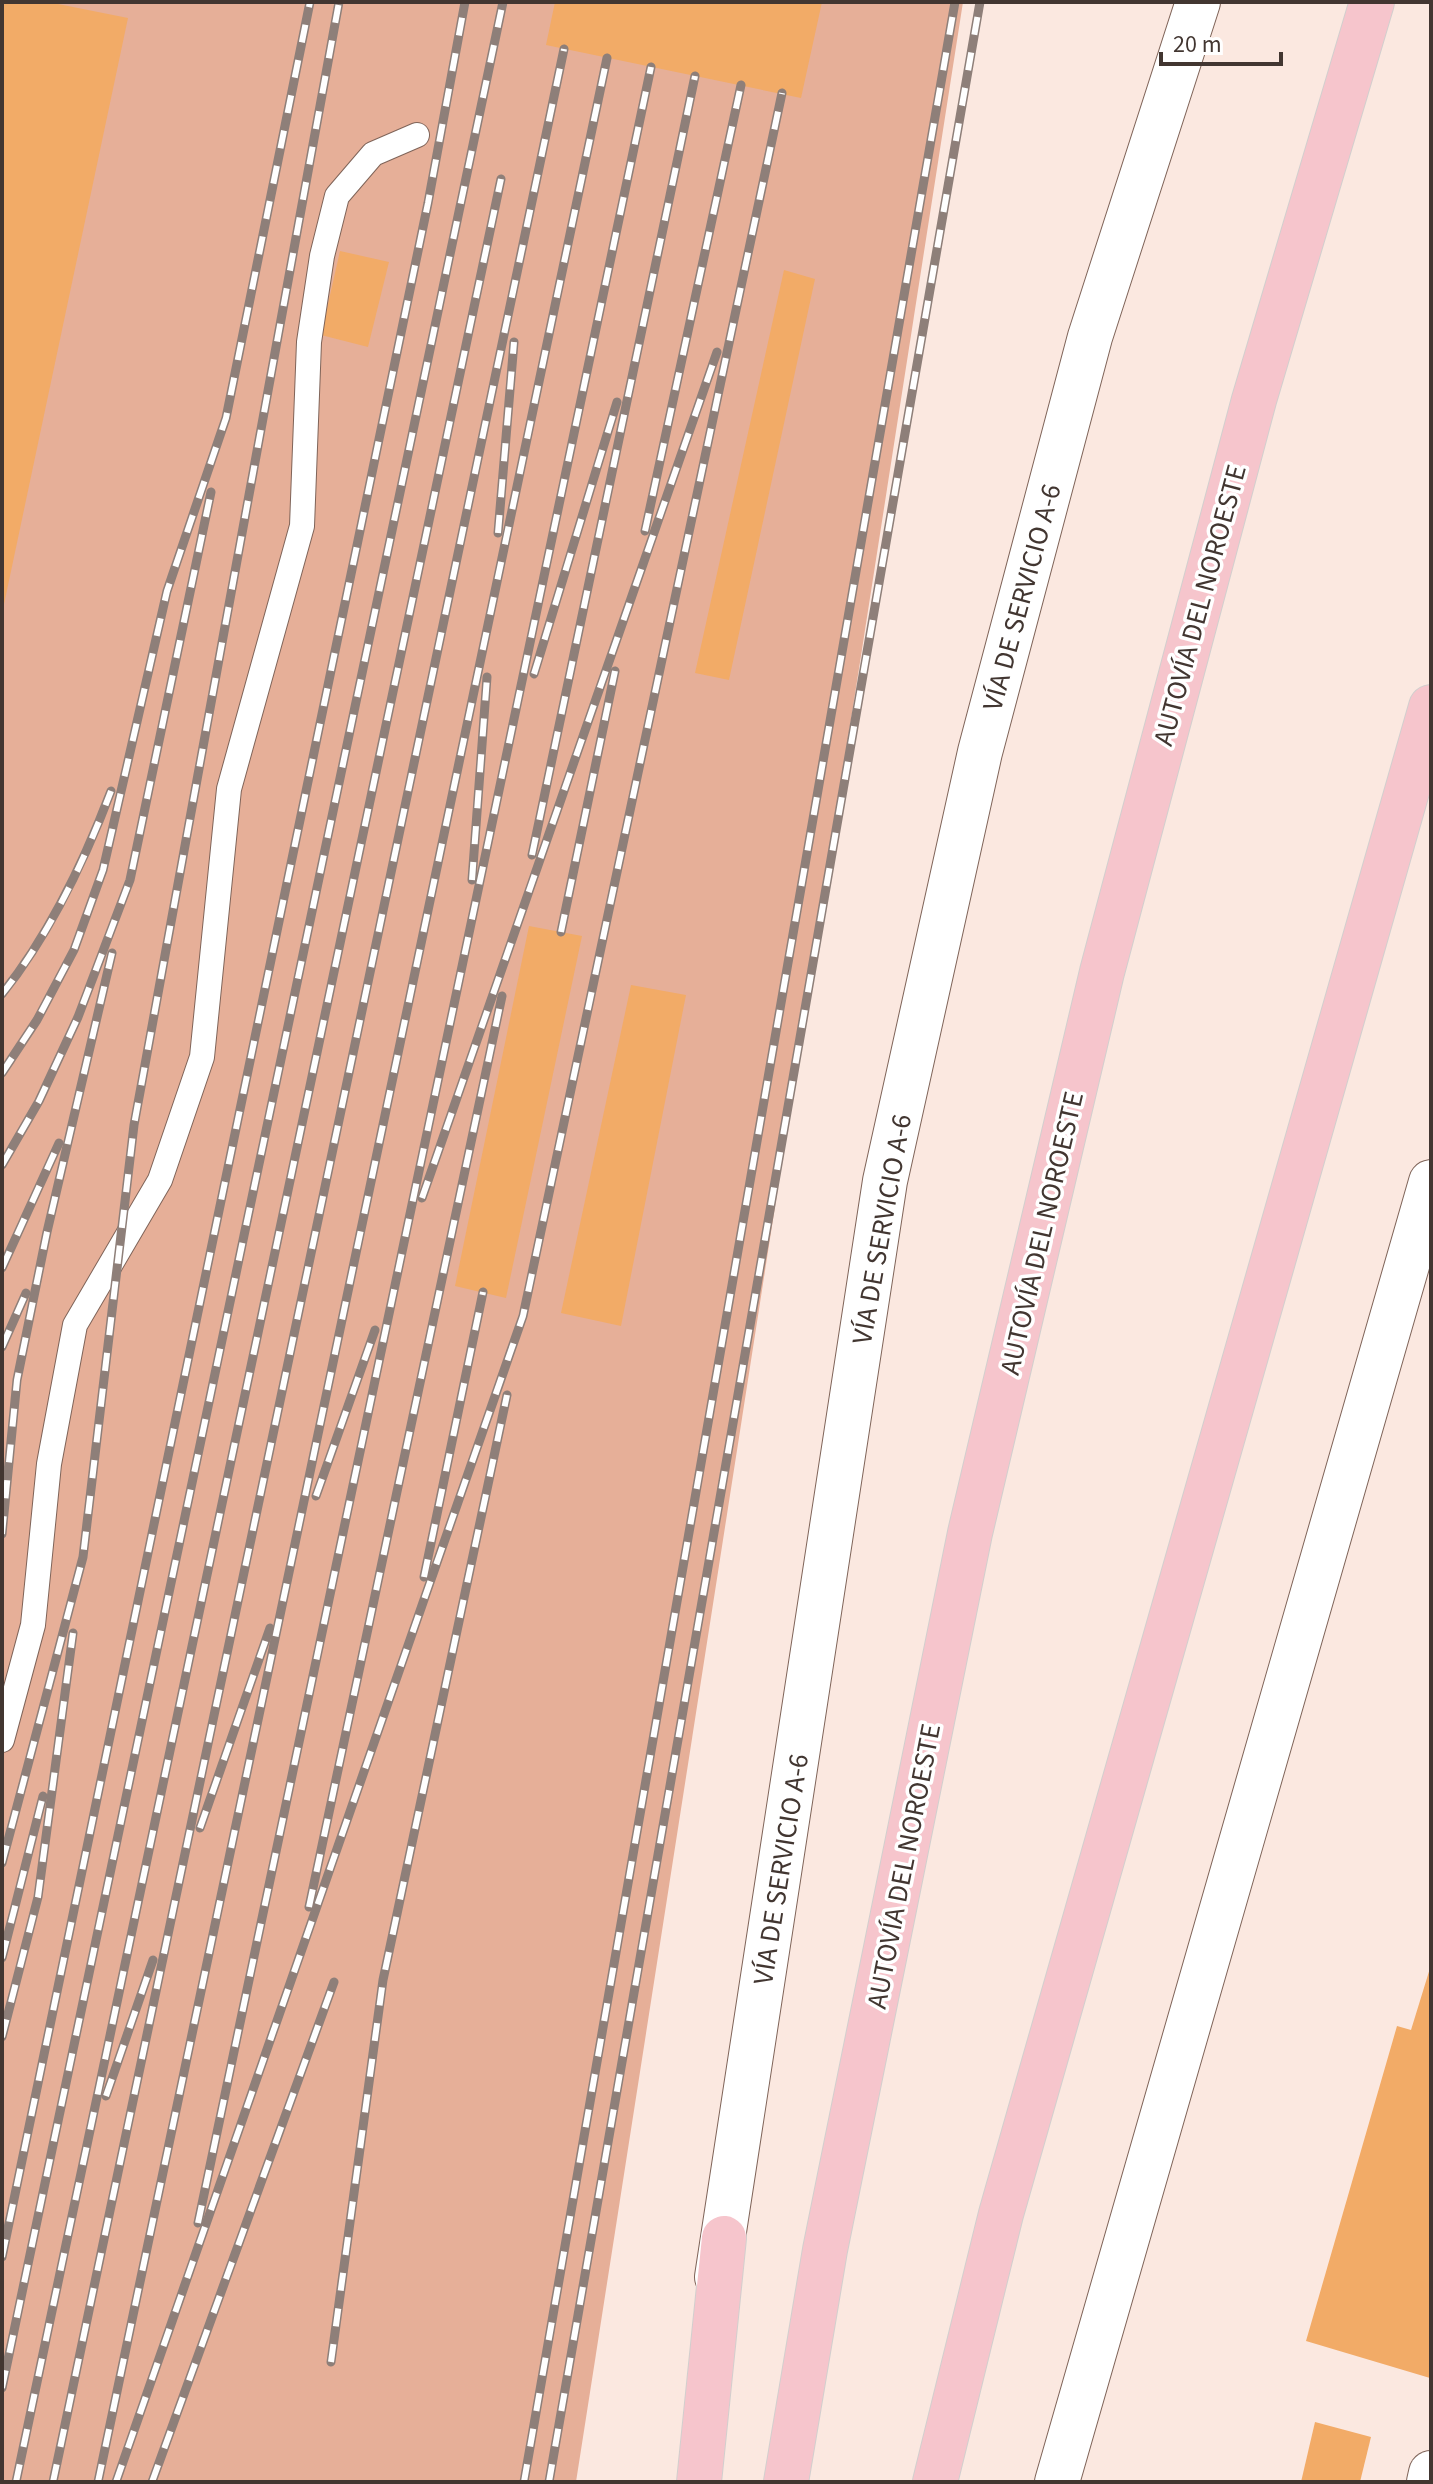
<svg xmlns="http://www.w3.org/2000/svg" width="1433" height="2484" viewBox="0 0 1433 2484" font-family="'Source Sans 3',sans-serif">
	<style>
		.green { fill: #e6af98 }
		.building { fill: #f2ab67 }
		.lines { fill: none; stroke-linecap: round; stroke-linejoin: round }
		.lane-casing { stroke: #7f6459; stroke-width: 26 }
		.street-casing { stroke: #7f6459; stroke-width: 46 }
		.highway-casing { stroke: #d2cfce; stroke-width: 46 }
		.lane { stroke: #fff; stroke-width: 24 }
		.street { stroke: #fff; stroke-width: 44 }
		.highway { stroke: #f6c5cc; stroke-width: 44 }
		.rail-casing { stroke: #8e7f79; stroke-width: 9 }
		.rail { stroke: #fff; stroke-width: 6; stroke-dasharray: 18; stroke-linecap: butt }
		.labels { text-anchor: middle; stroke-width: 7; stroke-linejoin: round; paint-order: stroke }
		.street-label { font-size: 28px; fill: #423631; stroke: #fff }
	</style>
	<rect width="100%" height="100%" fill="#fbe8e0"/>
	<path class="green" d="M2 2H963L576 2482H2Z"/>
	<g class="building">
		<path d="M2 2H48L128 18 3 609Z"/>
		<path d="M555 2H822L801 98 546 45Z"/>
		<path d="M340 251 389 262 368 347 321 335Z"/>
		<path d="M784 270 815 279 729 680 695 673Z"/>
		<path d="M529 926 582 936 506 1298 455 1286Z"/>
		<path d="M631 985 686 995 621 1326 561 1313Z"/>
		<path d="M1431 1965V2373L1430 2378 1306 2341 1397 2026 1411 2030Z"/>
		<path d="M1315 2422 1371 2437 1360 2482H1301Z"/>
	</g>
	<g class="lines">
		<g class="lane-casing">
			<path id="lane" d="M2 1740 33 1625 49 1464 75 1325 160 1180 202 1057 229 789 302 526 309 342 322 256 337 196 373 154 417 135"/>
		</g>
		<g class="street-casing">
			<g id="street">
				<path d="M717 2277 885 1181 980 752 1090 337 1198 2"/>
				<path d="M1057 2482 1431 1182"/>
				<path d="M1429 2482 1431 2473"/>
			</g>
		</g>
		<g class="highway-casing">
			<g id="highway">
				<path d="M699 2482 724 2238"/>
				<path d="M786 2482 825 2250 970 1533 1102 972 1254 400 1372 2"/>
				<path d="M935 2482 1001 2214 1431 707"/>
			</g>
		</g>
		<use href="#lane" class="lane"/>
		<use href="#street" class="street"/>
		<use href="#highway" class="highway"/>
		<g class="rail-casing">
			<g id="rail">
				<path d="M645 531 741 85"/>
				<path d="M498 533 514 342"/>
				<path d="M534 674 617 402"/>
				<path d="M532 855 695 76"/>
				<path d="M472 880 487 677"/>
				<path d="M561 932 615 671"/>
				<path d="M2 994C50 934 84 862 111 791"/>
				<path d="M2 1073 37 1020 74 950 103 870 167 591 226 418 310 2"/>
				<path d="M2 1165 39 1101 78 1017 130 880 211 492"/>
				<path d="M422 1198 717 352"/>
				<path d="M2 1268 59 1143"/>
				<path d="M2 1347 26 1293"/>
				<path d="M316 1496 375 1330"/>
				<path d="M2 1534 17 1380 47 1232 112 953"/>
				<path d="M424 1577 483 1292"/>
				<path d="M200 1828 270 1628"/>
				<path d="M2 1863 83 1557 134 1125 339 2"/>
				<path d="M309 1907 502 996"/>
				<path d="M2 1958 43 1796"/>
				<path d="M2 2037 38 1897 73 1633"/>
				<path d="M106 2096 153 1960"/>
				<path d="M198 2223 651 67"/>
				<path d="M2 2257 428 203 465 2"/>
				<path d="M331 2362 383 1980 507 1395"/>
				<path d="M2 2388 503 2"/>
				<path d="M16 2482 501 179"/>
				<path d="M53 2482 564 49"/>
				<path d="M98 2482 607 58"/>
				<path d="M116 2482 523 1316 782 93"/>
				<path d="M152 2482 334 1982"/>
				<path d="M524 2482 955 2"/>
				<path d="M549 2482 980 2"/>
			</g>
		</g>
		<use href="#rail" class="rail"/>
	</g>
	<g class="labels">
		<g class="street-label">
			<text transform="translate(1021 597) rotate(-75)" y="10">VÍA DE SERVICIO A-6</text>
			<text transform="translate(1199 605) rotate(-75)" y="10">AUTOVÍA DEL NOROESTE</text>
			<text transform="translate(881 1229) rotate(-80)" y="10">VÍA DE SERVICIO A-6</text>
			<text transform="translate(1041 1233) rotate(-77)" y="10">AUTOVÍA DEL NOROESTE</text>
			<text transform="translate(903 1866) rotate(-79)" y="10">AUTOVÍA DEL NOROESTE</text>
			<text transform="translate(780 1869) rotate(-81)" y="10">VÍA DE SERVICIO A-6</text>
		</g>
	</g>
	<rect width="1433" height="2484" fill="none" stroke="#423631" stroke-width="8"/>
	<path d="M1161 52v12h120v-12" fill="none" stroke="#423631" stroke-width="4"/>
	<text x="1173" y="52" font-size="24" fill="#423631" stroke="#ffffff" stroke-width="6" paint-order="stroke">20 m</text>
</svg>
